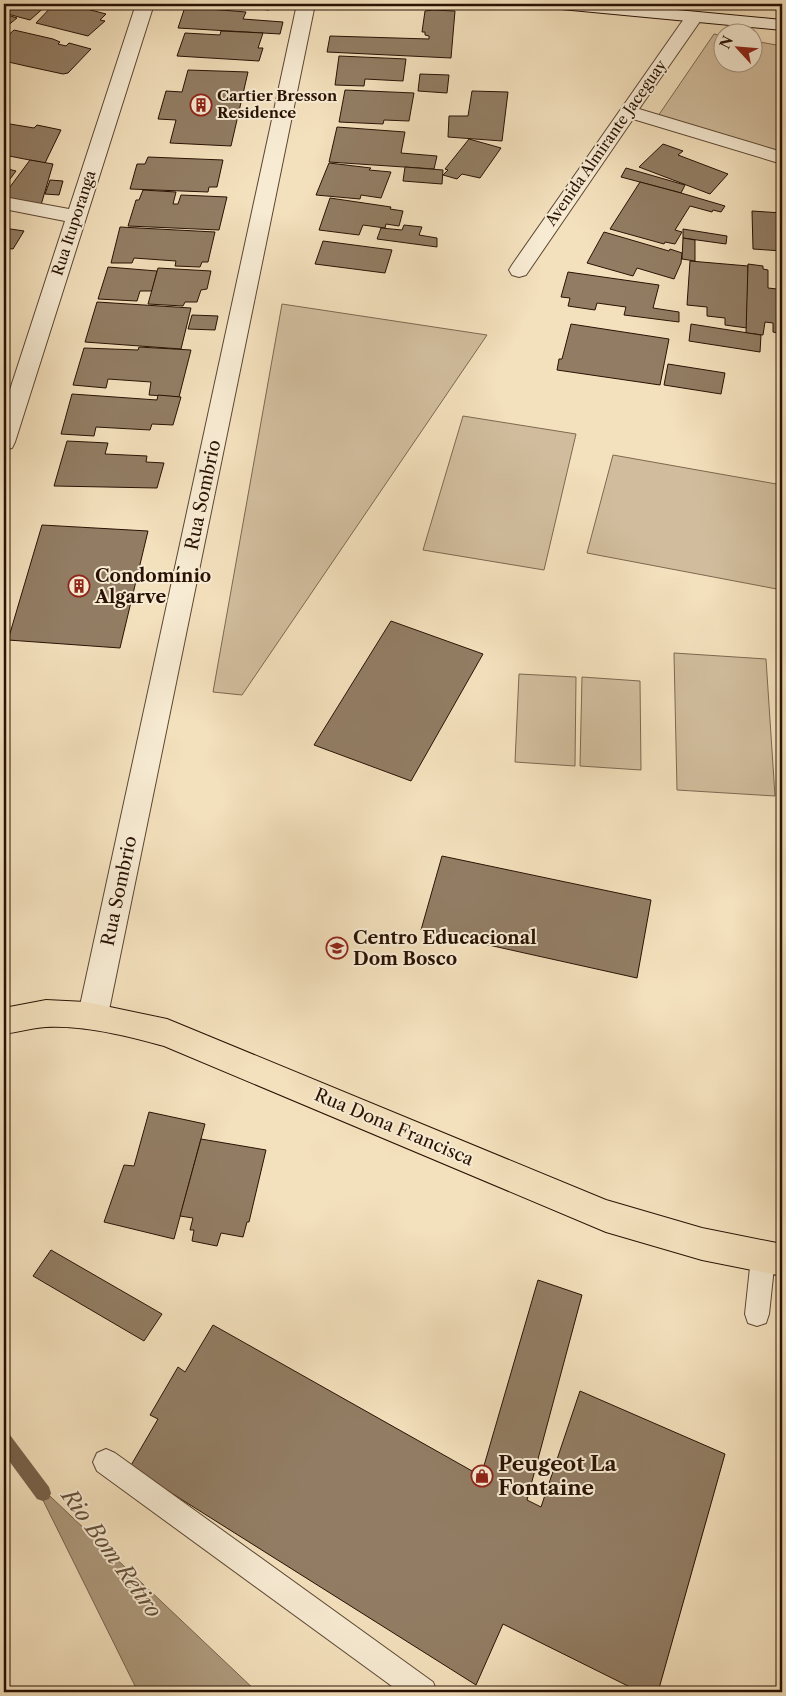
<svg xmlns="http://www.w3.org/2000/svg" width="786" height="1696" viewBox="0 0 786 1696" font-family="'Libre Caslon Text',serif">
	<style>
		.green { fill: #d1bd9d; stroke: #7d6850 }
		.water { fill: #ae9a7d; stroke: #79644d }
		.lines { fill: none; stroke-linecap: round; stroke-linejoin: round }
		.stream { fill: #79644d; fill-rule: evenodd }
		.building { fill: #927d64; stroke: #291204 }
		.lane-casing { stroke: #5c4632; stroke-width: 2 }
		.street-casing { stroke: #5c4632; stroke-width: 2 }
		.secondary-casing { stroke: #291204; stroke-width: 2 }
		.primary-casing { stroke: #291204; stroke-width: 2 }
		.lane { fill: #f7ebd3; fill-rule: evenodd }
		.street { fill: #f7ebd3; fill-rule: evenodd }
		.secondary { fill: #f7ebd3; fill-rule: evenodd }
		.primary { fill: #f3e0bc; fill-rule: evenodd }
		.labels { text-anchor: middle; stroke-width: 4; stroke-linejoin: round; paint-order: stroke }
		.far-poi-label { font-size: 15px; font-weight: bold; fill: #291204; stroke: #f7ebd3; text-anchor: start }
		.far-street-label { font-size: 15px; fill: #291204; stroke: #f7ebd3 }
		.street-label { font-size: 18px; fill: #291204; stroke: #f7ebd3 }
		.poi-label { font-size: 18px; font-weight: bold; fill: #291204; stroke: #f7ebd3; text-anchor: start }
		.near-poi-label { font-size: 21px; font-weight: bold; fill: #291204; stroke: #f7ebd3; text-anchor: start }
		.near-water-label { font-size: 22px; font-style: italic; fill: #654f3a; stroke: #f7ebd3 }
	</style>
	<rect width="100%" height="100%" fill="#f3e0bc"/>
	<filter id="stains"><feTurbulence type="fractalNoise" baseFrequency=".004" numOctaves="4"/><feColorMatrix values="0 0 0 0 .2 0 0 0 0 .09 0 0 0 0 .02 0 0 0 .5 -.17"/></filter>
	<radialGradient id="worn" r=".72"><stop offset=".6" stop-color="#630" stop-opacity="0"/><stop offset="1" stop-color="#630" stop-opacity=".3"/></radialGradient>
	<g class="green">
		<path d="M714 34 723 36 724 62H754V41L782 46V152L765 149 658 116Z"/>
		<path d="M282 304 487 335 242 695 213 692Z"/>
		<path d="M463 416 576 434 544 570 423 550Z"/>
		<path d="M613 455 782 485V590L587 553Z"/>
		<path d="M674 653 766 659 775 796 677 790Z"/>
		<path d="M519 674 576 677 575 766 515 762Z"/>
		<path d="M582 677 640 681 641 770 580 766Z"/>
	</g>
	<path class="water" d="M33 1480 257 1692H138Z"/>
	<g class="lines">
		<path class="stream" d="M4 1433 10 1435 49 1487 51 1493 49 1499 43 1501 37 1499 4 1454Z"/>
	</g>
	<g class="building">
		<path d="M4 4H48L30 20 4 13Z"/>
		<path d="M54 4H68L106 14 100 20 105 21 88 36 36 23Z"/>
		<path d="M197 4H223L221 8Z"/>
		<path d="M223 4H274L269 10 222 5Z"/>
		<path d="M185 7 246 12 243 19 283 22 280 34 178 28Z"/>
		<path d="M433 10 455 11 451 58 327 52 330 36 429 39V36L425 35V32H422L425 11Z"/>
		<path d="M4 14 17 18 6 27H4Z"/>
		<path d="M14 30 53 39 60 42 58 44 66 46 69 43 91 49 68 73 63 74 26 66 4 61V39Z"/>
		<path d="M221 31 263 33 258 48H263L259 61 177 56 185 33 220 35Z"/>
		<path d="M339 56 406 59 403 81 365 79 364 86 335 85Z"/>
		<path d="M188 70 248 72 231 146 170 143 176 120 158 119 166 91 182 92Z"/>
		<path d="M420 74 449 75 447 93 418 91Z"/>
		<path d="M345 90 414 93 409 121 384 120 383 124 339 122Z"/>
		<path d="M472 91 508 92 502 141 448 137 449 116H468Z"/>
		<path d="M4 123 34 128 37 125 61 130 45 163 4 155Z"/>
		<path d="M337 127 405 132 401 153 437 156 434 169 329 162Z"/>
		<path d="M469 139 501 148 480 178 462 174 457 179 443 175 448 170 445 169Z"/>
		<path d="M663 144 683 151 678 155 728 174 710 194 639 167Z"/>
		<path d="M148 157 223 160 217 187H209L208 192 130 189 137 164H145Z"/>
		<path d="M30 160 53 164 41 205 4 198V195Z"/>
		<path d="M329 163 371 168 369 170 391 172 381 198 361 195 360 199 316 195Z"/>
		<path d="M405 167 443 170 442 184 403 181Z"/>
		<path d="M4 168 16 171 4 187Z"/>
		<path d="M626 168 685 185 681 193 621 177Z"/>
		<path d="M50 180 63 181 59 195 45 194Z"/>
		<path d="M640 182 681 193 725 206 721 212 713 210 712 212 690 206 675 230 682 232 675 244 665 242 664 244 610 229Z"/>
		<path d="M143 190 176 192 173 204H178L181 195 227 197 219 230 128 226 136 200H139Z"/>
		<path d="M330 198 391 207 390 209 403 211 399 226 386 224 385 228 363 225 359 235 319 230Z"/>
		<path d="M752 211 782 213V251L753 249Z"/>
		<path d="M404 225 422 227 419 235 437 238V247L377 239 381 228 402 230Z"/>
		<path d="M120 227 215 232 208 262H202L200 267 175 266 176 261 134 258 132 263H111Z"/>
		<path d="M4 228 24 231 13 249 4 248Z"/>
		<path d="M683 229 727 236 726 244 683 238Z"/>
		<path d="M604 232 669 251 670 249 682 253 681 263 674 279 637 268 633 276 587 263Z"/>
		<path d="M683 238 695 240V261L682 259Z"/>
		<path d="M323 241 392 250 385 273 315 264Z"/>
		<path d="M690 261 748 266 747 328 725 325V318L707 316V307L687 305Z"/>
		<path d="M748 264 763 266V269L768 270V288L777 289V302L782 303V334L773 332V323L765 322 763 335 746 333Z"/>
		<path d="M108 267 157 271 152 291H140L137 301 98 299Z"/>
		<path d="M158 268 211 271 207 289 201 290 197 302H185L183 306 148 304Z"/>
		<path d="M568 272 659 285 653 308 679 312V322L624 315 626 307 597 303 595 310 568 306 570 298 561 297Z"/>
		<path d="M97 302 191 308 181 349 85 342Z"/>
		<path d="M192 315 218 316 215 330 188 329Z"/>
		<path d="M571 324 669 339 660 385 557 370 559 359H562Z"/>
		<path d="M691 324 761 335 760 352 689 341Z"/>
		<path d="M139 347 191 350 179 397 149 395 151 382 108 379 106 388 73 385 84 348 138 350Z"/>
		<path d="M668 364 725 373 721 394 664 385Z"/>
		<path d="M72 394 157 400 158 395 181 397 173 425 152 424 150 430 96 427 94 436 61 434Z"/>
		<path d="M67 441 108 443 105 454 147 456 146 462 164 463 157 488 54 486Z"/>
		<path d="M42 525 148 531 120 648 8 640Z"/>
		<path d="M391 621 483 654 411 781 314 745Z"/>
		<path d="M442 856 651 900 637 978 421 930Z"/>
		<path d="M149 1112 205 1124 174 1239 104 1222 124 1165 134 1166Z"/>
		<path d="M201 1139 266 1150 249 1222H247L243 1237 221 1233 217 1246 192 1241 194 1230H190L193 1218 180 1216Z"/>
		<path d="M51 1250 162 1314 144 1341 33 1276Z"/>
		<path d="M538 1280 582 1295 527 1500 541 1507 580 1391 725 1454 658 1692H640L503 1624 476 1685 130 1467 158 1419 150 1415 178 1367 185 1372 213 1325 481 1476Z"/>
	</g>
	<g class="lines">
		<g class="lane-casing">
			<g id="lane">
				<path d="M763 1246 771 1250 775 1258 769 1314 766 1323 757 1326 748 1323 745 1314 751 1258 755 1250Z"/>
				<path d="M106 1449 115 1453 433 1682 437 1692H400L97 1471 93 1462 97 1453Z"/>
			</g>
		</g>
		<g class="street-casing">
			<g id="street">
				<path d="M136 4H154L15 442 12 448 4 450V408L65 221 4 209V197L69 209Z"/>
				<path d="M297 4H315L108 1015 103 1024 93 1028 83 1024 78 1015Z"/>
				<path d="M694 12 700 13 703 17 639 109 782 152V164L633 119 526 275 519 277 512 275 509 270 512 265 688 13Z"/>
			</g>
		</g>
		<g class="secondary-casing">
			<path id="secondary" d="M552 4H614L782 20V30L561 9 555 8Z"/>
		</g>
		<g class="primary-casing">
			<path id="primary" d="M46 1000 86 1002 167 1019 606 1200 702 1228 782 1244V1276L702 1260 606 1232 164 1046C126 1036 86 1025 46 1027 31 1028 18 1032 4 1034V1008Z"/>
		</g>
		<use href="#lane" class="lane"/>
		<use href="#street" class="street"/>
		<use href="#secondary" class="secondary"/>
		<use href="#primary" class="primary"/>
	</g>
	<defs>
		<g id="building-ring" transform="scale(1.125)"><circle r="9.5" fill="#f7ebd3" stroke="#8f2418" stroke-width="1.5"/><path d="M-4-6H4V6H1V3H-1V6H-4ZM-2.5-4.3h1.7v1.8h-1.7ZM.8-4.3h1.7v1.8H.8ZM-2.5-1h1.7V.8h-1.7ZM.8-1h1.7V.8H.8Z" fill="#8f2418"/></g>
		<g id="school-ring" transform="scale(1.125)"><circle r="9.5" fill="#f7ebd3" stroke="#8f2418" stroke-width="1.5"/><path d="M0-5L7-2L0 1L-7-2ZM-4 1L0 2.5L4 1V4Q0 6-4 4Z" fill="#8f2418"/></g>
		<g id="shop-ring" transform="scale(1.125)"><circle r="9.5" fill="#f7ebd3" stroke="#8f2418" stroke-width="1.5"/><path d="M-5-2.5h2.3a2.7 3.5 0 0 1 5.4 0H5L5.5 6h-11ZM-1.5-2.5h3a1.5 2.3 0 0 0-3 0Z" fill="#8f2418"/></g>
	</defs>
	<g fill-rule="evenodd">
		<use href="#building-ring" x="201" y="105"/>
		<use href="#building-ring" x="79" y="586"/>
		<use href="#school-ring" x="337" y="948"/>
		<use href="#shop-ring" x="482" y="1476"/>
	</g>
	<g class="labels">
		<g class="far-poi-label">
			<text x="217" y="101">Cartier Bresson<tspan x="217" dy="17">Residence</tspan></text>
		</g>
		<g class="far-street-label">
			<text transform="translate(606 143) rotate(-55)" y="5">Avenida Almirante Jaceguay</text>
			<text transform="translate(74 223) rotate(-72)" y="5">Rua Ituporanga</text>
		</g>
		<g class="street-label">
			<text transform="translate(203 495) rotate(-78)" y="6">Rua Sombrio</text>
			<text transform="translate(119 891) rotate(-78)" y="6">Rua Sombrio</text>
			<text transform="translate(394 1127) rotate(23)" y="6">Rua Dona Francisca</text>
		</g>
		<g class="poi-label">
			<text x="95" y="582">Condomínio<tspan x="95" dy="21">Algarve</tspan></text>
			<text x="353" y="944">Centro Educacional<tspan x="353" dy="21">Dom Bosco</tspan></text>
		</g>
		<g class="near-poi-label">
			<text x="498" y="1471">Peugeot La<tspan x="498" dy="24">Fontaine</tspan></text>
		</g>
		<g class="near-water-label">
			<text transform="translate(112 1553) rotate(54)" y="8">Rio Bom Retiro</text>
		</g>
	</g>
	<rect width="786" height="1696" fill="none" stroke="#f3e0bc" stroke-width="20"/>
	<rect x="5" y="5" width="776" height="1686" fill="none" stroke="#291204" stroke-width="2.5"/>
	<rect x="10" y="10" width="766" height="1676" fill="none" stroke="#291204"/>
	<g transform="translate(738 48) rotate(296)"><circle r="24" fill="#f7ebd3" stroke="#a59480"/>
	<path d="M0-4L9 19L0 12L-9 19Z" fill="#8f2418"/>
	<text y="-8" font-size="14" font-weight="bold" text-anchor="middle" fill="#291204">N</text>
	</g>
	<rect width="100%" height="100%" filter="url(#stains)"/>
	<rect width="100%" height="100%" fill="url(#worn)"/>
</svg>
